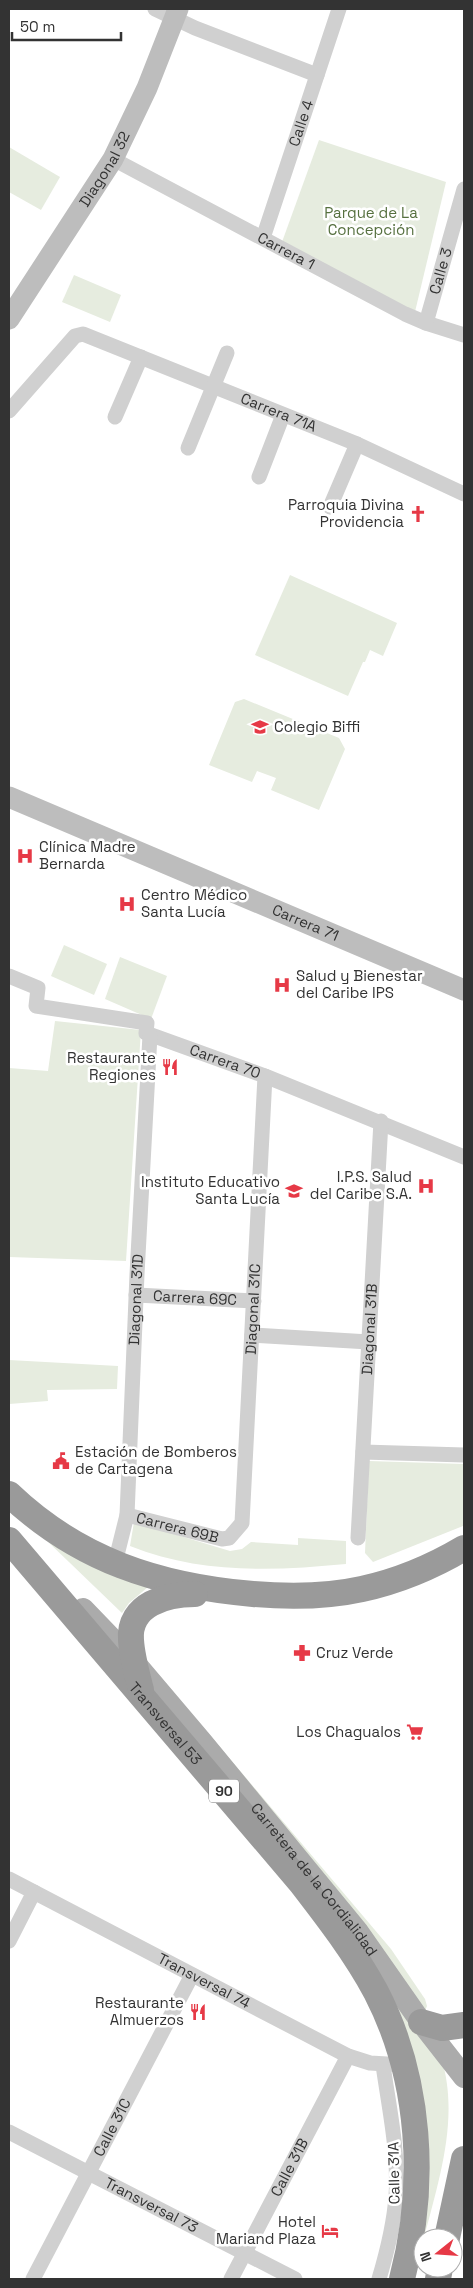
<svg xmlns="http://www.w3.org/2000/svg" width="473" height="2288" viewBox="0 0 473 2288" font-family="'Space Grotesk',sans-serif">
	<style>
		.green { fill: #e6ecdf }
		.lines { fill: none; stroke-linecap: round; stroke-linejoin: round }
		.street { stroke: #d0d0d0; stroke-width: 15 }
		.secondary { stroke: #bdbdbd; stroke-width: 21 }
		.primary { stroke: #ababab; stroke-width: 22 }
		.highway { stroke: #9a9a9a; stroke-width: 26 }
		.labels { text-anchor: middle; stroke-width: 5; stroke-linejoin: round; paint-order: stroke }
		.shield { fill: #fff; stroke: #707070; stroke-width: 1 }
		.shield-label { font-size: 14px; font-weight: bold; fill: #333 }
		.street-label { font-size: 15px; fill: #333; stroke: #fff }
		.park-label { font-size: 15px; fill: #56703f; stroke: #fff }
		.poi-label { font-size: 15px; fill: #333; stroke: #fff; text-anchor: end }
	</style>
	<rect width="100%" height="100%" fill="#fff"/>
	<g class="green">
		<path d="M319 140 446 182 414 316 282 242Z"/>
		<path d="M9 147 60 177 41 210 9 192Z"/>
		<path d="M74 275 121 295 110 322 62 302Z"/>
		<path d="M290 575 397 623 383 656 370 650 365 662H363L348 696 255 655Z"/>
		<path d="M244 699 339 738 345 749 319 810 271 790 276 778 257 771 252 782 209 765 235 702Z"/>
		<path d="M64 945 107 964 94 995 51 976Z"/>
		<path d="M120 957 167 976 151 1019 105 999Z"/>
		<path d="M55 1021 141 1030 126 1261 9 1257V1068L48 1071Z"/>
		<path d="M9 1360 118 1366 117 1389 47 1390 48 1401 9 1404Z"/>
		<path d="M369 1461 464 1464 463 1526 373 1562 365 1553Z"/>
		<path d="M134 1522 230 1551 242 1549 251 1542 298 1545V1538L346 1541V1564C272 1571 200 1574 130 1546Z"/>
		<path d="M43 1537 148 1587 129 1603 122 1613Z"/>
		<path d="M158 1674 391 1949 425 1999 427 2006 425 2011Z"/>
		<path d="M347 1927 441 2057C460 2117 439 2179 424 2238V2139Z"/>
	</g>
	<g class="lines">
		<g class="street">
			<path d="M155 9 195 28 317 75"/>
			<path id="s1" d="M113 159 405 314 426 323 464 335"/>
			<path id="s2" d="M263 238 339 9"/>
			<path id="s3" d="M426 323 464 189"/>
			<path id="s4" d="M9 411 75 336 83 334 357 444 464 494"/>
			<path d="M115 417 141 357"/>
			<path d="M188 448 227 353"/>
			<path d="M259 477 283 415"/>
			<path d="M330 507 357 444"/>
			<path id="s5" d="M9 976 38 988 36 1006 147 1023 146 1033 265 1076 464 1157"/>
			<path id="s6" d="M136 1295 254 1301"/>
			<path d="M252 1335 369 1342"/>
			<path d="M363 1452 464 1455"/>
			<path id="s7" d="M127 1515 222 1539 229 1538 242 1523 265 1076"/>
			<path id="s8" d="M358 1538 381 1121"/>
			<path id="s9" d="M115 1563 127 1515 137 1274 150 1035"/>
			<path id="s10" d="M9 1879 348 2056 370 2063 404 2065"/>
			<path d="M9 1941 34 1892"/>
			<path id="s11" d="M9 2132 295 2279"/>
			<path id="s12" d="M33 2279 192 1975"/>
			<path id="s13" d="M231 2279 348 2056"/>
			<path d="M379 2279C387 2252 394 2225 396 2196 399 2153 389 2108 383 2065"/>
		</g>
		<g class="secondary">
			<path id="s14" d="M9 319 113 159 147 88 178 9"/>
			<path id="s15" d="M9 797 464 990"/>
		</g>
		<path class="primary" id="s16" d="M83 1609 135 1663 202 1742 358 1932 421 2022 464 2077"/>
		<g class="highway">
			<path d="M9 1494C78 1560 159 1586 253 1594 289 1597 326 1597 362 1589 399 1581 432 1567 464 1548"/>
			<path id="s17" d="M9 1540 301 1883C328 1918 355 1953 376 1992 421 2079 427 2185 402 2279"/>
			<path d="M141 1690C137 1674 132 1657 131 1640 128 1604 167 1594 195 1594"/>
			<path d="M421 2022 442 2028 464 2025"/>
			<path d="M447 2238 464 2159"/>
			<path d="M438 2279 440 2268"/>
		</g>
	</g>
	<defs>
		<g id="church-bare" transform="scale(1.35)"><path d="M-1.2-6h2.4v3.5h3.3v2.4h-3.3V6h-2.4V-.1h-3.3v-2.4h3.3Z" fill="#e63946" stroke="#fff" stroke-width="2.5" paint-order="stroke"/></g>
		<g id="school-bare" transform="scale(1.35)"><path d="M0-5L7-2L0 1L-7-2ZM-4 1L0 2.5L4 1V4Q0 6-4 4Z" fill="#e63946" stroke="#fff" stroke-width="2.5" paint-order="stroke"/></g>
		<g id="hospital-bare" transform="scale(1.35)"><path d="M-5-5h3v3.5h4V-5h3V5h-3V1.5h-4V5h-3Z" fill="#e63946" stroke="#fff" stroke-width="2.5" paint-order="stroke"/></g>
		<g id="restaurant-bare" transform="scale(1.35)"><path d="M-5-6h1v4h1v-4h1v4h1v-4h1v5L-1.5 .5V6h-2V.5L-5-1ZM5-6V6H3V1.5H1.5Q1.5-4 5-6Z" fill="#e63946" stroke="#fff" stroke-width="2.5" paint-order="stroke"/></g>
		<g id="civic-bare" transform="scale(1.35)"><path d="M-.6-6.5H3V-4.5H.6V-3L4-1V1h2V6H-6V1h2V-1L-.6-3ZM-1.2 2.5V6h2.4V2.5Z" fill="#e63946" stroke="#fff" stroke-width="2.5" paint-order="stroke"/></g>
		<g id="pharmacy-bare" transform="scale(1.35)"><path d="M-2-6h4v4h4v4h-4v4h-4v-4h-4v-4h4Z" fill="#e63946" stroke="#fff" stroke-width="2.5" paint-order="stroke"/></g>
		<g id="supermarket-bare" transform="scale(1.35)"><path d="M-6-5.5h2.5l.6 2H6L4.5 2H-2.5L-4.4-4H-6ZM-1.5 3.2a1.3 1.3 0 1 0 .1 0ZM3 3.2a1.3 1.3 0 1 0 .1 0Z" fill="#e63946" stroke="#fff" stroke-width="2.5" paint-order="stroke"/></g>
		<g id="hotel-bare" transform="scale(1.35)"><path d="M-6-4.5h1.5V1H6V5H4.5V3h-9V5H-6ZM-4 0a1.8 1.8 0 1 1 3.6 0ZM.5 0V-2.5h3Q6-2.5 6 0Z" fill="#e63946" stroke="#fff" stroke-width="2.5" paint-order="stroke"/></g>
	</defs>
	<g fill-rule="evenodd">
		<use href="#church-bare" x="418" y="514"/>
		<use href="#school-bare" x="260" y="727"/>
		<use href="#hospital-bare" x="25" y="856"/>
		<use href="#hospital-bare" x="127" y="904"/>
		<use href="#hospital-bare" x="282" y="985"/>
		<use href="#restaurant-bare" x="170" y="1067"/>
		<use href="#hospital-bare" x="426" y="1186"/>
		<use href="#school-bare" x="294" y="1191"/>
		<use href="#civic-bare" x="61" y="1461"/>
		<use href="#pharmacy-bare" x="302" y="1653"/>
		<use href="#supermarket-bare" x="415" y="1732"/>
		<use href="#restaurant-bare" x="198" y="2012"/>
		<use href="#hotel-bare" x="330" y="2231"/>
	</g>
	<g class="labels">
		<rect class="shield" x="209" y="1779.5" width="30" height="23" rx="4"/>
		<g class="shield-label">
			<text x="224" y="1796">90</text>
		</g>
		<g class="street-label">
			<text dy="5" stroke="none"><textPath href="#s2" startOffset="121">Calle 4</textPath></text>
			<text dy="5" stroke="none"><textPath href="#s14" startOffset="178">Diagonal 32</textPath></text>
			<text dy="5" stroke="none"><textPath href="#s1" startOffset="196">Carrera 1</textPath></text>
			<text dy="5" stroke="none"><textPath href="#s3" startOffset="54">Calle 3</textPath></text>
			<text dy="5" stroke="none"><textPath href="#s4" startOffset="319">Carrera 71A</textPath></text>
			<text dy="5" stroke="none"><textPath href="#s15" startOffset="322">Carrera 71</textPath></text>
			<text dy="5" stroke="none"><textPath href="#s5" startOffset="256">Carrera 70</textPath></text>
			<text dy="5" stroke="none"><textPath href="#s6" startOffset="59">Carrera 69C</textPath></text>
			<text dy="5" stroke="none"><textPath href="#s9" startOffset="265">Diagonal 31D</textPath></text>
			<text dy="5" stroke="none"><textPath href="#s7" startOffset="339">Diagonal 31C</textPath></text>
			<text dy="5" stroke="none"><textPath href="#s8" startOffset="209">Diagonal 31B</textPath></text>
			<text dy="5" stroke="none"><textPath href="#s7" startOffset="52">Carrera 69B</textPath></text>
			<text dy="5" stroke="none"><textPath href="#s17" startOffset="241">Transversal 53</textPath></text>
			<text dy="5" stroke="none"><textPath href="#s16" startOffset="356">Carretera de la Cordialidad</textPath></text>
			<text dy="5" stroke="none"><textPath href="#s10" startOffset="220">Transversal 74</textPath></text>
			<text dy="5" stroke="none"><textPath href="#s12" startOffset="171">Calle 31C</textPath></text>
			<text dy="5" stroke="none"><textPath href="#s13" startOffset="126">Calle 31B</textPath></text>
			<text transform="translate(394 2173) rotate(-91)" y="5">Calle 31A</text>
			<text dy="5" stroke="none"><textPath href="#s11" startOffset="160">Transversal 73</textPath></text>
		</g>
		<g class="park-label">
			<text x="371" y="218">Parque de La<tspan x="371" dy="17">Concepción</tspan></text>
		</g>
		<g class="poi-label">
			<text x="404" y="510">Parroquia Divina<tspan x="404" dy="17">Providencia</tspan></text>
			<text x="274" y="732" text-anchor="start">Colegio Biffi</text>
			<text x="39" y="852" text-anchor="start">Clínica Madre<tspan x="39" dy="17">Bernarda</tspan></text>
			<text x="141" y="900" text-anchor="start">Centro Médico<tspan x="141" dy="17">Santa Lucía</tspan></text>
			<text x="296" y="981" text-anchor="start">Salud y Bienestar<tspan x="296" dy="17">del Caribe IPS</tspan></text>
			<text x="156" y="1063">Restaurante<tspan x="156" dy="17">Regiones</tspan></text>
			<text x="412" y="1182">I.P.S. Salud<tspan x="412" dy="17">del Caribe S.A.</tspan></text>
			<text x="280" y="1187">Instituto Educativo<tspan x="280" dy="17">Santa Lucía</tspan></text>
			<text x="75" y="1457" text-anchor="start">Estación de Bomberos<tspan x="75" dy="17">de Cartagena</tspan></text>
			<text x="316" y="1658" text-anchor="start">Cruz Verde</text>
			<text x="401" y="1737">Los Chagualos</text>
			<text x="184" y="2008">Restaurante<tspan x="184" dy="17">Almuerzos</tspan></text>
			<text x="316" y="2227">Hotel<tspan x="316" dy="17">Mariand Plaza</tspan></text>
		</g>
	</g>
	<rect width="473" height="2288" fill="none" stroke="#333333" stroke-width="20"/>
	<g transform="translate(438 2253) rotate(253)"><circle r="24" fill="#ffffff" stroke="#adadad"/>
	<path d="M0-4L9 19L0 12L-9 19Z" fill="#e63946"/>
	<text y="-8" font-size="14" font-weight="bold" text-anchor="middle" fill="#333333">N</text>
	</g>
	<path d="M12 32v8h109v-8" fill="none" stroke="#333333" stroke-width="2.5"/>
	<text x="20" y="32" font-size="15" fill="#333333" stroke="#ffffff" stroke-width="4" paint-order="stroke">50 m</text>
</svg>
